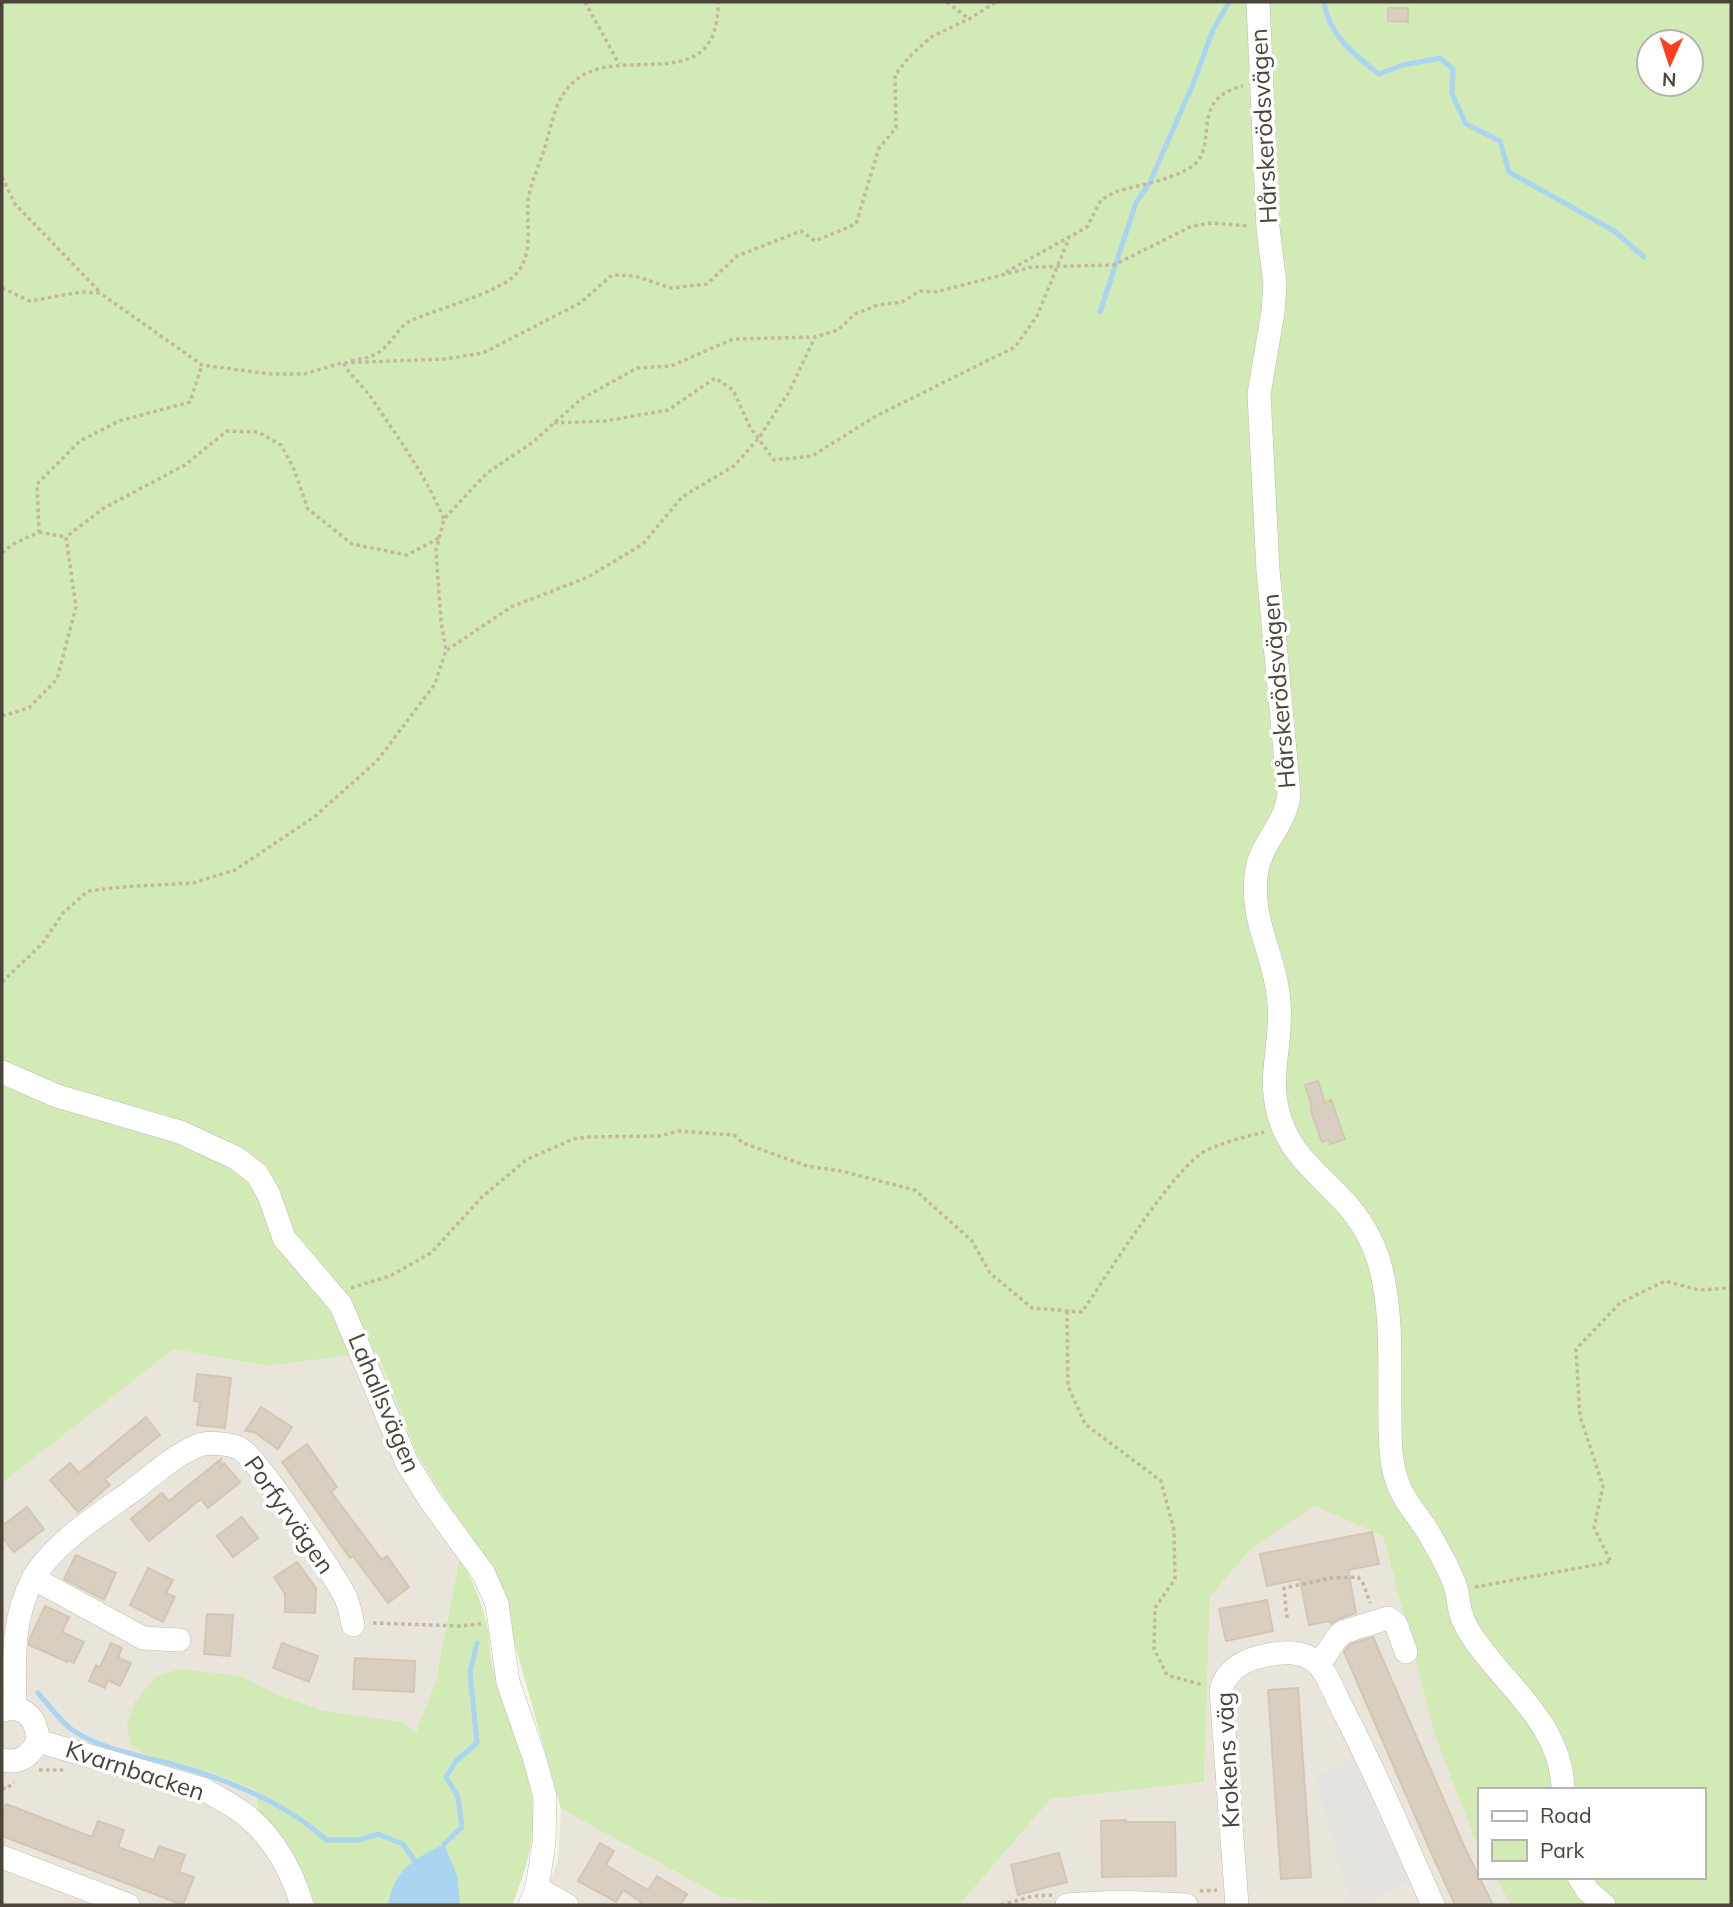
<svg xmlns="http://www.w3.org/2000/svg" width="1733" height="1907" viewBox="0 0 1733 1907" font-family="Mulish,sans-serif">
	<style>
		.residential { fill: #eae5da }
		.green { fill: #d2eab5; fill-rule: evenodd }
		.parking { fill: #e5e3e0 }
		.water { fill: #a9d4f2 }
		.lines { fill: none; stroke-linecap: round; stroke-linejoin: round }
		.stream { stroke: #a9d4f2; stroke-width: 5 }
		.building { fill: #d8cfc1; stroke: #d3c7b4; stroke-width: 2 }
		.minor-casing { stroke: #c2bbae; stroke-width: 24 }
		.path { stroke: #c4b79f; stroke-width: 3.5; stroke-dasharray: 3.5 3.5; stroke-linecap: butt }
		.minor { stroke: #fff; stroke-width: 23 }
		.labels { text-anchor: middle; stroke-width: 7; stroke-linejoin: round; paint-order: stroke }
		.street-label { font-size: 24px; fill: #4b4439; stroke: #fff }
	</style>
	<rect width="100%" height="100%" fill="#f6f3ec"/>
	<g class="residential">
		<path d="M174 1349 267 1366 377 1352 416 1452 467 1534 460 1556 436 1680 416 1734 401 1722 323 1710 276 1694 241 1676 212 1773 256 1790 258 1813 300 1866 316 1905H2V1483Z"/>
		<path d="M1314 1506 1383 1536 1435 1736 1479 1850V1877H1495L1511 1905H959L1051 1799 1204 1782 1210 1597 1251 1549Z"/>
		<path d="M561 1809 722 1897 790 1905H541L558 1860Z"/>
	</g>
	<g class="green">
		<path d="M2 2H1731V1905H1511L1495 1877H1703V1790H1479V1850L1435 1736 1383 1536 1314 1506 1251 1549 1210 1597 1204 1782 1051 1799 959 1905H790L722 1897 561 1809 493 1566 467 1534 416 1452 377 1352 267 1366 174 1349 2 1483ZM1649 42H1691V84H1649Z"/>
		<path d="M460 1556C472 1580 483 1604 488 1630 490 1643 490 1656 493 1668 503 1713 526 1755 533 1801 537 1834 525 1875 512 1905H316L300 1866 258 1813 256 1790 212 1773 147 1755 131 1745 127 1725 135 1701 155 1677 179 1669 241 1676 276 1694 322 1710 401 1722 416 1733 436 1680Z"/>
	</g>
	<path class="parking" d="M1354 1759 1408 1882 1357 1905H1351L1315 1776Z"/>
	<path class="water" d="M444 1844 457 1875 460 1905H388C395 1868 412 1861 444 1844Z"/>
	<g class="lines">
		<g class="stream">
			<path d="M1324 2C1328 34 1355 56 1379 74L1403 65 1440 58 1453 69 1452 94 1466 124 1500 141 1509 172 1614 231 1644 257"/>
			<path d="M1100 312 1136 203 1150 182 1193 84 1213 30 1229 2"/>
			<path d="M38 1693C49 1705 59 1720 71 1729 98 1748 136 1755 168 1763 223 1778 284 1801 326 1840H359L378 1834 403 1844 414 1860"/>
			<path d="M444 1844 462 1827 458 1797 446 1777 456 1761 477 1743 470 1672 477 1643"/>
		</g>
	</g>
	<g class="building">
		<path d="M1388 8H1408V22L1388 21Z"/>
		<path d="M1318 1081 1325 1103 1331 1100 1345 1139 1330 1144 1329 1140 1322 1142 1310 1108 1312 1107 1305 1085Z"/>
		<path d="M197 1374 231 1378 225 1428 197 1425 200 1402 194 1401Z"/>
		<path d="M261 1407 292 1427 278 1449 254 1432 245 1431Z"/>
		<path d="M146 1417 160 1435 105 1479 110 1485 78 1512 50 1480 70 1463 79 1473Z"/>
		<path d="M307 1444 337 1487 331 1492 382 1560 387 1556 409 1587 388 1603 353 1556 350 1558 282 1462Z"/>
		<path d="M221 1459 220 1468 224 1463 240 1482 208 1508 201 1499 149 1541 131 1519 162 1493 169 1501Z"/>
		<path d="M27 1507 44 1529 14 1552 2 1537V1526Z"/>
		<path d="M242 1517 258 1538 233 1557 217 1536Z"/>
		<path d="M1372 1532 1379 1564 1348 1570 1356 1613 1339 1619 1331 1624 1330 1621 1309 1625 1300 1579 1267 1586 1260 1554Z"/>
		<path d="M76 1555 116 1573 104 1600 64 1579Z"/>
		<path d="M297 1562 316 1588 315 1613 285 1612V1594L274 1577Z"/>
		<path d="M148 1568 173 1580 166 1593 175 1597 163 1622 130 1605Z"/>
		<path d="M1267 1600 1273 1631 1226 1641 1219 1609Z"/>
		<path d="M45 1606 69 1617 62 1632 84 1642 74 1663 68 1660 67 1662 29 1645 30 1638Z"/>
		<path d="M207 1614 233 1615 230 1656 204 1654Z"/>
		<path d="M1373 1637 1464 1846 1493 1905H1455L1429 1848 1344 1652 1350 1644Z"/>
		<path d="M111 1643 122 1648 118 1658 131 1663 120 1686 108 1680 105 1688 89 1681 96 1665 100 1667Z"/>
		<path d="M282 1643 318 1656 309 1682 273 1668Z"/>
		<path d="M355 1658 415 1661 414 1692 353 1689Z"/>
		<path d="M1298 1688 1311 1877 1281 1879 1268 1690Z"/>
		<path d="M6 1804 92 1837 98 1821 124 1830 118 1847 154 1860 159 1846 185 1855 179 1872 194 1877 183 1905 2 1836V1814Z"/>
		<path d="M1126 1820V1822H1175L1176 1876 1102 1877 1101 1821Z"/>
		<path d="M600 1843 614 1851 606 1865 648 1890 657 1876 687 1894 680 1905H639L641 1902 623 1890 616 1902 578 1881Z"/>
		<path d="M1059 1853 1067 1882 1018 1895 1011 1865Z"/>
	</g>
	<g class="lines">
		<g class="minor-casing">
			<g id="minor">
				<path d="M1258 2 1268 228 1275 284 1273 312 1259 394 1268 570 1289 794C1286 824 1262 842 1257 869 1248 919 1276 955 1279 1003 1283 1049 1264 1080 1283 1127 1296 1160 1326 1180 1349 1207 1365 1226 1375 1245 1381 1269 1393 1318 1389 1366 1390 1416 1390 1437 1390 1461 1397 1481 1404 1503 1421 1518 1431 1537 1439 1551 1454 1577 1457 1592 1459 1605 1460 1616 1467 1628 1499 1683 1562 1720 1563 1790"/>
				<path d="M2 1072 57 1096 180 1132 236 1158 257 1174 269 1195 284 1238 341 1305 407 1463 430 1500 484 1574 497 1604 508 1682 535 1760 545 1797 544 1843 537 1888 530 1905"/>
				<path d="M33 1578 143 1638 179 1640"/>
				<path d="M1319 1665 1336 1639 1343 1632 1388 1618 1396 1624 1406 1652"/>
				<path d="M15 1708C14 1664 11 1619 33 1579 52 1544 100 1514 132 1491 153 1475 173 1456 197 1446 208 1441 229 1444 239 1448 257 1456 331 1572 344 1594 349 1603 351 1615 353 1625"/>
				<path d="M2 1710C25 1704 37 1719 38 1741 30 1756 19 1764 2 1760"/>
				<path d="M38 1741 203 1789C218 1798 236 1806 249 1818 276 1841 292 1872 302 1905"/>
				<path d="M2 1857 128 1905"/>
				<path d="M1579 1877 1587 1890 1604 1905"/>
				<path d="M537 1888 567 1905"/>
				<path d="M1067 1905 1119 1902 1186 1905"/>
				<path d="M1237 1905 1221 1690C1226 1671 1240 1662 1259 1657 1278 1652 1303 1648 1319 1665 1328 1675 1337 1699 1344 1712 1377 1775 1404 1840 1433 1905"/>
			</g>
		</g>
		<g class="path">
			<path d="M585 2 619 64"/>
			<path d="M947 2 969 19"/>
			<path d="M2 177 15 204 99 291"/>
			<path d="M1006 272 1087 227 1101 200 1115 192C1138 185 1179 179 1196 163 1217 142 1190 98 1243 86"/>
			<path d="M2 288 30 301 81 292 100 293 202 365 271 374H304L342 363 444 359 483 353 580 303 612 275 635 276 671 288 707 284 737 256 801 231 815 241 856 224 879 148 896 128 895 75 909 57 931 37 969 19 996 2"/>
			<path d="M351 361C364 358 376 357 385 347 394 339 400 326 410 321 436 309 500 293 517 273 534 252 526 225 528 201 530 184 539 166 544 150 550 132 553 110 563 95 601 29 719 110 718 2"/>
			<path d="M344 363C347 372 362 385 370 396 397 436 425 474 444 519"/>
			<path d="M554 423 605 421 668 410 715 378 733 390 750 427 774 460 812 456 876 416 1015 347 1037 316 1069 238"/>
			<path d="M39 532 66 537"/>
			<path d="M2 553 13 544 39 532 37 484 80 441 119 421 190 402 202 365"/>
			<path d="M447 650 511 607 588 577 643 544 682 497 734 466 758 439 789 392 815 337"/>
			<path d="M2 716 29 708 57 679 76 607 66 537 104 508 185 465 227 431 258 432 281 445 293 467 308 509 352 544 407 555 439 538"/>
			<path d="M2 982 42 944 63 913 88 891 121 887 193 883 235 870 314 817 377 761 435 684 446 650 441 621 436 550 444 519 487 473 533 442 581 399 637 368 671 366 733 339 815 337 838 330 855 314 878 305 902 302 920 291 936 292 1032 267 1114 265 1192 226 1212 223 1250 226"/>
			<path d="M351 1288 390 1276 431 1253 482 1197 526 1160 573 1139 589 1137 659 1136 679 1131 734 1135 743 1143 807 1166 841 1171 915 1190 972 1241 990 1273 1032 1308 1082 1312C1106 1277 1175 1165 1207 1150 1225 1142 1245 1137 1264 1132"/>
			<path d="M1067 1311 1068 1386 1085 1424 1161 1481 1174 1530 1175 1579 1155 1608 1154 1649 1167 1675 1203 1685"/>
			<path d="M1475 1587 1611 1562 1594 1528 1603 1486 1580 1416 1576 1349 1620 1303 1665 1281 1699 1290 1731 1288"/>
			<path d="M1287 1618 1284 1588 1331 1578 1358 1577 1363 1583 1370 1603"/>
			<path d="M373 1623 459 1626 481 1624"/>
			<path d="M39 1770H63"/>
			<path d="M2 1788 6 1789 14 1782"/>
			<path d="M1200 1891 1217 1890"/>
			<path d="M1001 1905 1033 1896 1052 1895"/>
		</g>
		<use href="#minor" class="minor"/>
	</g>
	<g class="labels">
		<g class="street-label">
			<text transform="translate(1264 126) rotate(-93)" y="8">Hårskerödsvägen</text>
			<text transform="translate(1279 691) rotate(-95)" y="8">Hårskerödsvägen</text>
			<text transform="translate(384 1403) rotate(67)" y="8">Lahallsvägen</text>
			<text transform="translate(289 1515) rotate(55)" y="8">Porfyrvägen</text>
			<text transform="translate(1228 1760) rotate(-93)" y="8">Krokens väg</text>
			<text transform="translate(135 1771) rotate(18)" y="8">Kvarnbacken</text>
		</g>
	</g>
	<rect width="1733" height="1907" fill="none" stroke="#4b4439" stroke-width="7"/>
	<rect x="1478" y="1788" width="228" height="91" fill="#ffffff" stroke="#b7b4b0" stroke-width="2"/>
	<rect x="1492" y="1811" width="35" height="10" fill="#ffffff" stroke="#b7b4b0" stroke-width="2"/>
	<text x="1540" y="1823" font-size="21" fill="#4b4439">Road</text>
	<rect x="1492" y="1840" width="35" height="21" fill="#d2eab5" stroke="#b7b4b0" stroke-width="2"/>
	<text x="1540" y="1858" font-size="21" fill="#4b4439">Park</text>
	<g transform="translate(1670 63) rotate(183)"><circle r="33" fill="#ffffff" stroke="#b7b4b0" stroke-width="2"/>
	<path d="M0-5L12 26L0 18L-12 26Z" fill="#fc3f1d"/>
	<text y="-10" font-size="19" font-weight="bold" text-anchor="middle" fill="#4b4439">N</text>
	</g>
</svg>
